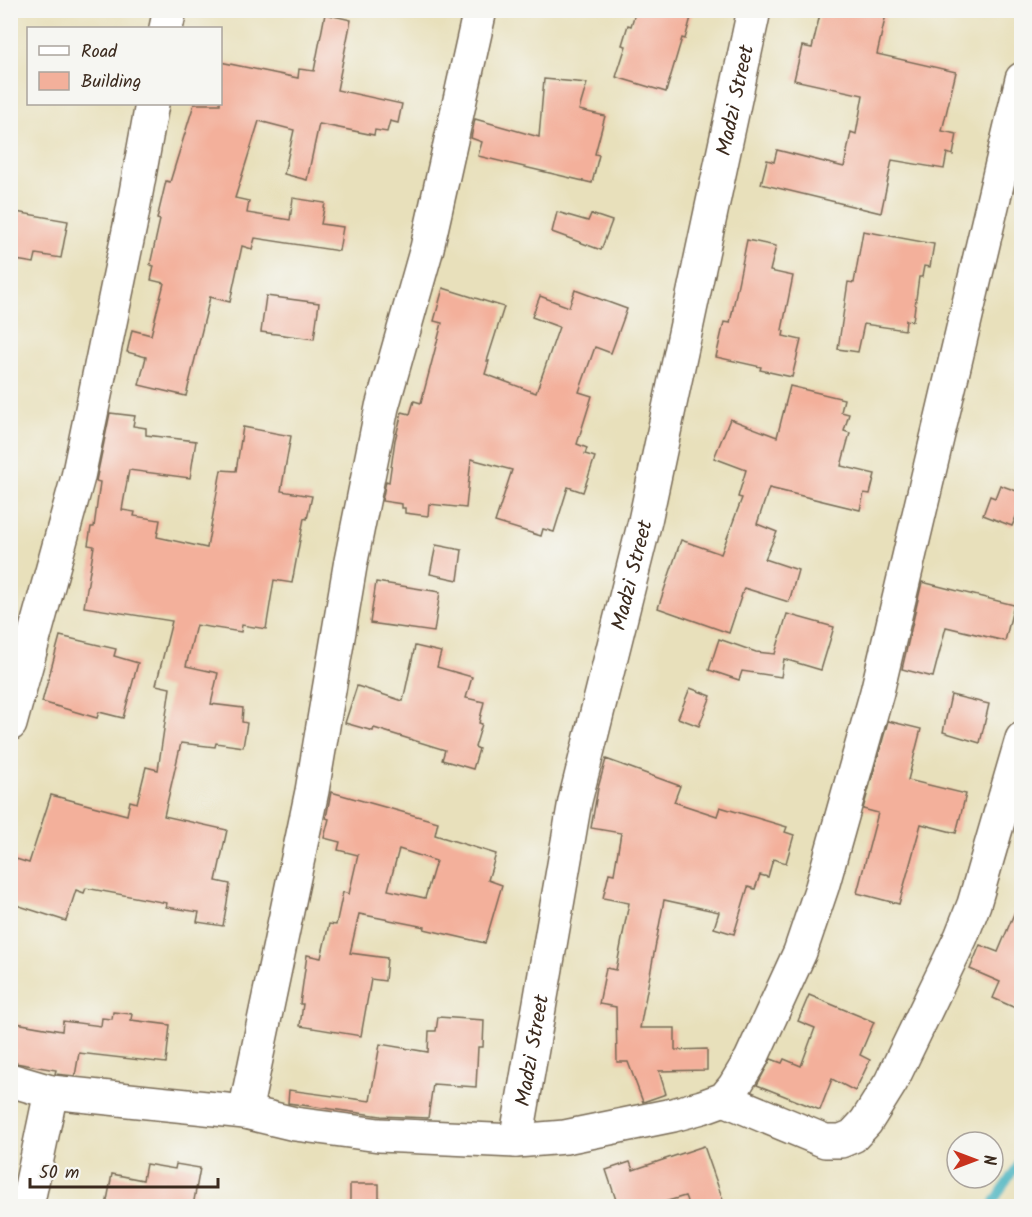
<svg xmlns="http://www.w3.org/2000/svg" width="1032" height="1217" viewBox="0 0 1032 1217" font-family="Kalam,sans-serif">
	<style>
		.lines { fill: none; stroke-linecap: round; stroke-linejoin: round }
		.stream { stroke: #41b0bd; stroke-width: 8 }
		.building { fill: #f3b09b; fill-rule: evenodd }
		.minor-casing { stroke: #786a55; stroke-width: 36 }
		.minor { stroke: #fff; stroke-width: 33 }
		.labels { text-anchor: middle; stroke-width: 4.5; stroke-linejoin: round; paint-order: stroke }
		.street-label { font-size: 21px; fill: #3b2a1e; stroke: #f6f6f2 }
	</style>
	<rect width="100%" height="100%" fill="#f6f6f2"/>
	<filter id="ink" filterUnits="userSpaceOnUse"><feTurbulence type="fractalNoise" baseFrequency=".0167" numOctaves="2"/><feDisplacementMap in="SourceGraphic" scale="12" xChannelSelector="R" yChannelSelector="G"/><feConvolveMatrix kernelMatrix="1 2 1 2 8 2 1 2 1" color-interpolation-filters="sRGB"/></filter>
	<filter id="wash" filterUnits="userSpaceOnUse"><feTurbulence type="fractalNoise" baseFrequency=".008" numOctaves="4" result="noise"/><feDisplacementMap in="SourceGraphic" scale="24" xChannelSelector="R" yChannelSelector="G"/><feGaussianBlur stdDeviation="1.35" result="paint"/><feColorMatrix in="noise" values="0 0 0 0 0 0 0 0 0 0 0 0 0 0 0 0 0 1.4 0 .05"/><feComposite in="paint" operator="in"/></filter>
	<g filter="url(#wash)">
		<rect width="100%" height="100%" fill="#e8e0bb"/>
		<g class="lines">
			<path class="stream" d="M991 1206 1022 1158"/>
		</g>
		<g id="blocks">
			<g class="building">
				<path d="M636 10H693L685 39 682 38 666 92 616 77 626 46 622 45 628 25 631 26Z"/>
				<path d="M821 10H887L877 54 956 72 942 131 957 134 953 155 947 153 944 169 892 160 881 213 761 184 767 160 774 162 777 150 844 167 851 132 856 134 863 95 794 80 802 46 812 48Z"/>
				<path d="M325 14 351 20 337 90 402 104 398 123 390 121 387 132 375 130 374 135 319 124 307 180 284 174 294 130 259 121 235 198 249 201 247 213 290 220 293 198 325 203 321 224 343 227 339 251 255 238 252 249 242 246 230 302 210 297 186 396 139 385 146 357 127 352 132 330 151 335 164 283 151 280 154 266 150 265 160 220 157 219 166 181 170 182 194 104H220V62L298 78 299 69 314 71Z"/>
				<path d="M544 79 587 83 579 110 605 116 595 154 599 155 592 183 478 156 482 142 471 138 475 119 539 137Z"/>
				<path d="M10 211 68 221 61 258 36 254 34 263 10 259Z"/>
				<path d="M557 212 588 221 591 214 612 221 601 250 552 232Z"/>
				<path d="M863 231 934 244 930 267 924 266 922 277H919L913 321 906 320 905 330 864 324 858 352 838 349 848 282 854 283Z"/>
				<path d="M747 240 776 246 770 271 793 276 782 330 784 331 783 336 801 340 792 377 760 370 761 367 716 357 724 322 730 323Z"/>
				<path d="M443 288 504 307 487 361H489L485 374 536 393 559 327 532 317 540 296 569 307 575 290 627 309 611 353 595 347 579 392 592 396 577 444 587 448 585 454 595 457 583 492 568 487 554 532 543 529 541 536 495 522 512 470 471 459 466 508 429 504 428 516 405 513V508H402V504L382 501 386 481 389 482 395 440 402 412 410 414 414 401 421 403 442 323 434 321Z"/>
				<path d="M266 296 319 303 314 339 261 332Z"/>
				<path d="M790 386 844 399 841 412 849 414 844 431 850 433 841 466 875 474 870 494 864 493 860 510 769 488 757 524 777 532 765 559 798 570 789 602 744 588 729 633 658 608 681 540 721 554 742 498 738 497 746 470 714 458 730 419 777 437Z"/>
				<path d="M110 413 135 416 133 426 146 428V435L196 441 190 478 129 470 122 510 135 512 134 516 160 520 157 537 207 548 221 470 236 471 243 427 291 436 281 491 312 496 307 519 304 518 292 583 274 580 266 629 242 625 241 632 196 625 186 666 218 673 211 704 243 708 242 722 247 723 243 747 216 743 215 747 181 743 164 816 227 830 216 881 230 884 223 926 197 922 199 912 166 907 167 903 86 888 84 893 76 890 66 921 10 903V857L29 863 51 795 127 815 130 801 137 803 146 767 158 770 170 688 156 685 172 621 84 607 94 546 88 545 91 527H94L100 482 96 481Z"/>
				<path d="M1000 485 1022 493V503L1012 526 983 515 990 496 995 498Z"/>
				<path d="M436 545 462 550 458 580 430 574Z"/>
				<path d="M376 582 440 592 434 632 370 623Z"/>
				<path d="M922 582 1014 605 1005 641 946 627 933 677 902 669Z"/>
				<path d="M787 614 834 627 821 670 784 659 781 677 742 671 739 680 709 670 719 639 756 652 775 654Z"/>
				<path d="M60 636 116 649 114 656 138 663 123 718 99 712 97 718 42 702Z"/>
				<path d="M415 646 441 652 437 667 472 677 466 698 484 702 479 723 482 724 475 747 479 749 473 769 442 760 445 750 374 728 373 731 345 723 357 686 403 701Z"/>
				<path d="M690 688 711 696 699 726 678 718Z"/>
				<path d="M951 695 989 704 980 743 943 732Z"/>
				<path d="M888 721 921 729 908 780 966 794 956 833 921 824 899 904 857 893 878 813 863 809Z"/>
				<path d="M606 759 680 786 674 802 717 816 720 807 787 827 785 832 794 835 786 863 773 859 768 877 760 875 755 889 748 887 734 934 714 928 719 912 664 900 640 1028H675V1050L707 1049V1070L659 1071 666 1094 643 1102 628 1062H617L616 1007 599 1004 606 968 616 970 629 903 603 898 609 873 614 874 621 833 591 828 598 788Z"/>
				<path d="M331 792 438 822 435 835 496 854 488 880 502 885 485 943 424 929 425 927 359 914 350 953 387 958 385 981 371 979 361 1036 300 1026 303 1004H300L307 955 321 958 329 924 336 925 343 892 349 894 358 855 338 850 340 842 324 838 329 819 326 818ZM399 849 436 861 425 898 388 890Z"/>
				<path d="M1021 897H1022V1011L993 998 1000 982 970 969 980 945 998 952Z"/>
				<path d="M809 995 874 1022 860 1055 870 1060 855 1091 832 1079 820 1110 757 1085 771 1059 782 1063 784 1059 801 1066 815 1028 798 1021Z"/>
				<path d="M113 1012 132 1014 131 1020 170 1025 166 1063 79 1053 75 1076 55 1074 56 1070 10 1062V1022L62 1031 63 1021 101 1026 102 1018 112 1019Z"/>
				<path d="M438 1017 484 1020 483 1047H478L476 1087 433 1084 428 1118 381 1116 288 1103 289 1090 370 1101 380 1044 428 1052 429 1031H436Z"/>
				<path d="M704 1146 725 1206H689L685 1196 651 1206H618L606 1170 630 1162 633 1170Z"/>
				<path d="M146 1164 175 1169 176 1164 200 1168 193 1206H106L112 1174 143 1180Z"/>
				<rect x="350" y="1184" width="29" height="22"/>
			</g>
		</g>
	</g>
	<g filter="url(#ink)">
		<use href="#blocks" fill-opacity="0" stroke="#786a55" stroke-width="1.5"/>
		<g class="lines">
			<g class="minor-casing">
				<g id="minor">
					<path d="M166 28 170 10"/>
					<path d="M10 724 78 477 130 226 152 104"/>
					<path d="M10 1080 51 1092 245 1112 295 1124 341 1130 379 1135 516 1141 565 1137 673 1115 702 1107 724 1099 734 1087 751 1059 800 952 822 887 877 692 1022 79"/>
					<path d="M724 1099 825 1141H841L853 1136 866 1122 891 1082 961 937 974 904 1022 739"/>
					<path d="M245 1112 312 791 350 566 382 407 427 248 480 10"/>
					<path id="s1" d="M516 1141 575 801 645 521 754 10"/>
					<path d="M27 1206 51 1092"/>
				</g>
			</g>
			<use href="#minor" class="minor"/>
		</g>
	</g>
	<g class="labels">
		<g class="street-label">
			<text dy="7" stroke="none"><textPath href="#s1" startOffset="1064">Madzi Street</textPath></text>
			<text dy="7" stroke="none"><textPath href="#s1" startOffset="578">Madzi Street</textPath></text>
			<text dy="7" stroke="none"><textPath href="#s1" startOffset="92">Madzi Street</textPath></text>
		</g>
	</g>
	<rect width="1032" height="1217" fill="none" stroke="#f6f6f2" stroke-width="36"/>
	<rect x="27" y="27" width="195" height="78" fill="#f6f6f2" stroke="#aba49d" stroke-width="1.5"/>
	<rect x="39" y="46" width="30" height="9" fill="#ffffff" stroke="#aba49d" stroke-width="1.5"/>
	<text x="81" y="57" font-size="18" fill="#3b2a1e">Road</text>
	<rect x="39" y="72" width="30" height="18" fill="#f3b09b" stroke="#aba49d" stroke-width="1.5"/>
	<text x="81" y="87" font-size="18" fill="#3b2a1e">Building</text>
	<g transform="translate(975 1160) rotate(90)"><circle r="28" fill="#f6f6f2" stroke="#aba49d" stroke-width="1.5"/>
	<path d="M0-4.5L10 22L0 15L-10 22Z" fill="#c8321e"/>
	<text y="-9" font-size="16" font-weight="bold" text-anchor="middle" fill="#3b2a1e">N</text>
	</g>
	<path d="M30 1178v9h188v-9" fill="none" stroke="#3b2a1e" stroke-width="3"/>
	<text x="39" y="1178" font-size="18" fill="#3b2a1e" stroke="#f6f6f2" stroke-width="4.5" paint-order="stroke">50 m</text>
</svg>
